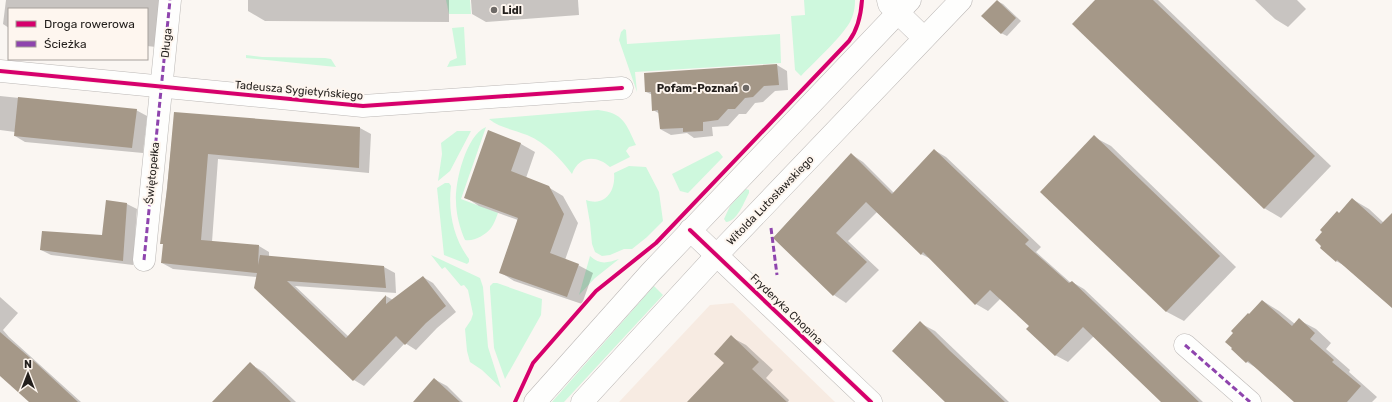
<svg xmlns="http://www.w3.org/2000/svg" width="1392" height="402" viewBox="0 0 1392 402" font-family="Rubik,sans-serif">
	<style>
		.built { fill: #f7ebe2 }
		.green { fill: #cef8dd }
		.shadow { fill: #0003 }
		.building { fill: #a59888 }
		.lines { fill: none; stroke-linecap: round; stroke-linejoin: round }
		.minor-casing { stroke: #bcb8b6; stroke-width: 23 }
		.secondary-casing { stroke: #bcb8b6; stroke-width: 23 }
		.minor { stroke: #fefefd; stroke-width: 22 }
		.secondary { stroke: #fefefd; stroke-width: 22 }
		.quiet { stroke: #8e44ad; stroke-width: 3; stroke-dasharray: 6 3; stroke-linecap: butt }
		.cycleway-casing { stroke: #fef6ef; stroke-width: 6 }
		.cycleway { stroke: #d6006c; stroke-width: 4 }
		.poi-dot { fill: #6e6a67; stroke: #fef6ef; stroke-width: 1.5 }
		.labels { text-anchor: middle; stroke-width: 4; stroke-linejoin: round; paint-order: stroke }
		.poi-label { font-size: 11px; font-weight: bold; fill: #231f1c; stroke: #fef6ef; text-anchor: start }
		.street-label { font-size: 11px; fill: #231f1c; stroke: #fef6ef }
	</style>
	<rect width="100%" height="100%" fill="#faf6f2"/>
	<path class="built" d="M733 303 835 402H619L710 305Z"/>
	<g class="green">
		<path d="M446 0H470L471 14H449Z"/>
		<path d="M804 0H855C855 7 854 15 850 22 840 39 815 61 801 76L795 70 791 16 805 15Z"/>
		<path d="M464 27 466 65 447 67 450 61 457 58 452 28Z"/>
		<path d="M624 29 626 30 627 44 780 34 781 63 635 72 637 92 619 40 621 32Z"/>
		<path d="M246 55 262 57 325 58 331 59 336 67 246 58Z"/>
		<path d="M598 110C624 113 626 124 636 145L629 147 626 151 630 157 610 167C597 155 579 155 572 174 560 158 546 143 527 135 515 130 500 128 489 119Z"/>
		<path d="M486 127 461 199 498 213C496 218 494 224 491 228 486 235 473 242 465 240 460 229 456 214 456 201 455 182 466 135 486 127Z"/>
		<path d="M457 131H471L450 171 438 181 442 154 441 143Z"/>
		<path d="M717 151 719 152 723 157 688 193 680 191 672 174Z"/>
		<path d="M629 166 646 167 659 192 663 221 647 237 632 249H624L610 255 602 256 595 252 592 244 590 223 586 200C605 207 616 191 614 173Z"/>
		<path d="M445 183H449L451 186C448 211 453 238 469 259V262L467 264 444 255 437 188Z"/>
		<path d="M746 189 749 190V193C744 202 737 222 726 222L724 219 730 206Z"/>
		<path d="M431 255 480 278 483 287 488 347 501 388 482 370 470 362 467 351 465 329 471 320 473 314 468 290 464 285 461 286 445 267 442 269Z"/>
		<path d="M590 256C600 265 607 263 619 259L595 278 579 295Z"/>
		<path d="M493 283H497L542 299 541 315 505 379 494 348 490 289V286Z"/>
		<path d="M654 286 663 295 564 402H552Z"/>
	</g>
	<g class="shadow">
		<path d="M6 0H165L156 47 147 46V9H9V28L3 24Z"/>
		<path d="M248 0H449V22L265 21 248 11Z"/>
		<path d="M471 0H578L579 15 486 22 472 14Z"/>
		<path d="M1097 0H1158L1331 166 1281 218 1264 208Z"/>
		<path d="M1255 0H1297L1306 9 1288 27 1275 19Z"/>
		<path d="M997 1 1003 4 1021 21 1007 36 1001 33Z"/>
		<path d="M777 65 787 71 788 90 775 91 763 102 755 103 746 114H739L728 126 712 127 713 136 694 138 687 133 671 135 660 129V114L653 110V95L646 92Z"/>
		<path d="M0 96 136 110 147 116 143 153 25 142 15 136V132L0 130Z"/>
		<path d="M175 113 360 128 371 134 369 173 218 159 212 242 259 246 269 252V257L384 267 395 273 396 293 295 286 349 337 386 296 393 300 423 277 433 283 456 312 437 328 416 350 405 343 364 386 354 380 255 287 257 277 173 269 162 263 164 244 161 243Z"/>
		<path d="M489 132 521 144 535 152 526 178 548 187 563 196 578 223 565 260 578 265 593 273 582 304 514 281 500 272 518 220 479 206 465 197Z"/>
		<path d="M1094 137 1111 146 1236 267 1184 321 1167 312 1041 192Z"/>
		<path d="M934 150 946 157 1041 247 1036 252 1071 283 1072 282 1084 289 1203 402H1163L1094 336 1068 362 1055 355 1030 326 1001 298 988 311 976 304 931 259 921 254 877 212 848 241 879 270 846 303 834 295 774 237 851 154 863 162 894 193Z"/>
		<path d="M1352 199 1369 209 1384 223 1392 220V307L1347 267 1336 261 1340 213Z"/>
		<path d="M107 201 127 204 137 209 133 265 51 255 41 250 103 236Z"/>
		<path d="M0 297 18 313 3 330 9 337 81 402H31L0 366Z"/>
		<path d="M1263 301 1279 311 1295 324 1299 320 1316 329 1331 343 1326 349 1350 370 1349 372 1377 397 1372 402H1295L1258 369 1247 362 1232 349 1250 315Z"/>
		<path d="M920 323 935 331 1009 402H946Z"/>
		<path d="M731 337 746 345 773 370 766 378 789 400 788 402H688L726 363Z"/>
		<path d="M250 364 264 372 296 402H213Z"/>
		<path d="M434 379 447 386 463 402H414Z"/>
	</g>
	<g class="building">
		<path d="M997 0 1016 18 1001 34 981 16Z"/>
		<path d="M1095 0H1153L1315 156 1264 209 1072 24Z"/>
		<path d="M777 64 779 85 764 86 753 97 745 98 735 109H728L718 120 703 122V131L683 132V128L660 129 658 110 652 111 651 92H645L644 73Z"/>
		<path d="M18 97 137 109 132 148 14 136Z"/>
		<path d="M174 112 360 127 359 168 208 154 201 240 259 245 258 265 260 255 384 266 386 288 287 281 346 338 386 295V304L423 276 446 306 426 323 405 345 396 336 353 381 254 288 257 273 161 263 163 244H160L167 189Z"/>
		<path d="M488 130 521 143 511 171 549 186 564 214 550 253 579 264 567 297 499 273 518 218 464 198Z"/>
		<path d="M1094 135 1220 256 1166 312 1040 192Z"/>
		<path d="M934 149 1029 240 1025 244 1069 283 1072 281 1199 402H1161L1083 327 1055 356 1026 329 1029 326 990 290 975 305 923 252 921 255 866 202 836 233 867 262 833 296 773 238 851 153 892 194Z"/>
		<path d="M1352 198 1381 224 1392 213V308L1337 260 1336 262 1320 248 1321 246 1315 240 1322 232 1320 230 1337 211 1339 213Z"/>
		<path d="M106 200 127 203 123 261 40 250 42 231 102 235Z"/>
		<path d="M1262 300 1292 326 1299 318 1315 333 1310 339 1334 360 1332 362 1361 386 1347 402H1294L1248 361 1246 363 1231 349 1232 348 1225 342 1233 333 1231 331 1248 313 1249 314Z"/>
		<path d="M920 321 950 351 1005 402H945L892 351Z"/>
		<path d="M0 332 36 363 78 402H29L0 376Z"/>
		<path d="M731 335 759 362 752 369 787 402H687L724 363 714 354Z"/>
		<path d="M250 362 291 402H212Z"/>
		<path d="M434 378 460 402H413Z"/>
	</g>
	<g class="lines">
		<g class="minor-casing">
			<g id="minor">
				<path d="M0 71 363 106 622 88"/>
				<path d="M690 230 871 402"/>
				<path d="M144 260 170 0"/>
				<path d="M1185 345 1250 402"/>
			</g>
		</g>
		<g class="secondary-casing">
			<g id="secondary">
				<path d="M888 0 889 4 924 38"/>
				<path d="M535 402 651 272 910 0"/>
				<path d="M582 402 717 255 961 0"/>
			</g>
		</g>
		<use href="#minor" class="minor"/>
		<use href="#secondary" class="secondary"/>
		<g class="quiet">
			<path d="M771 228 777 275"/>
			<path d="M144 260 170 0"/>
			<path d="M1185 345 1250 402"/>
		</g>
		<g class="cycleway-casing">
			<g id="cycleway">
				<path d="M0 71 363 106 622 88"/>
				<path d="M690 230 871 402"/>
				<path d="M515 402 533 363 596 291 656 243 849 41C858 29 861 15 862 0"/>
			</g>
		</g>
		<use href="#cycleway" class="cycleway"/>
	</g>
	<g class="poi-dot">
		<circle cx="494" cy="10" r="4"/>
		<circle cx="746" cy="88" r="4"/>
	</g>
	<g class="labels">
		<g class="poi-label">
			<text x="502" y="14">Lidl</text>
			<text x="738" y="92" text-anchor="end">Pofam-Poznań</text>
		</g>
		<g class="street-label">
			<text transform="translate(166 43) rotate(-84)" y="4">Długa</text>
			<text transform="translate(299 90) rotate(5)" y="4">Tadeusza Sygietyńskiego</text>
			<text transform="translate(152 173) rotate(-84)" y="4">Świętopełka</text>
			<text transform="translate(770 200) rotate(-46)" y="4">Witolda Lutosławskiego</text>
			<text transform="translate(787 309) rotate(44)" y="4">Fryderyka Chopina</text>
		</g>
	</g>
	<rect x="8" y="8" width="140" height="52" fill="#fef6ef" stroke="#a6a09b"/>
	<rect x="16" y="21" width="20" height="6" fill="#d6006c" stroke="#a6a09b"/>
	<text x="44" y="28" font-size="12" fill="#231f1c">Droga rowerowa</text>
	<rect x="16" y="41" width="20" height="6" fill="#8e44ad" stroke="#a6a09b"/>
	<text x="44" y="48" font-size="12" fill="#231f1c">Ścieżka</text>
	<g transform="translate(28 374)" stroke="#fef6ef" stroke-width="3" paint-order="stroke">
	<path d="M0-3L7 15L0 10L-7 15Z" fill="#231f1c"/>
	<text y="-6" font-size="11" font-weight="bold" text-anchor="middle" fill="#231f1c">N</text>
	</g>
</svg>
